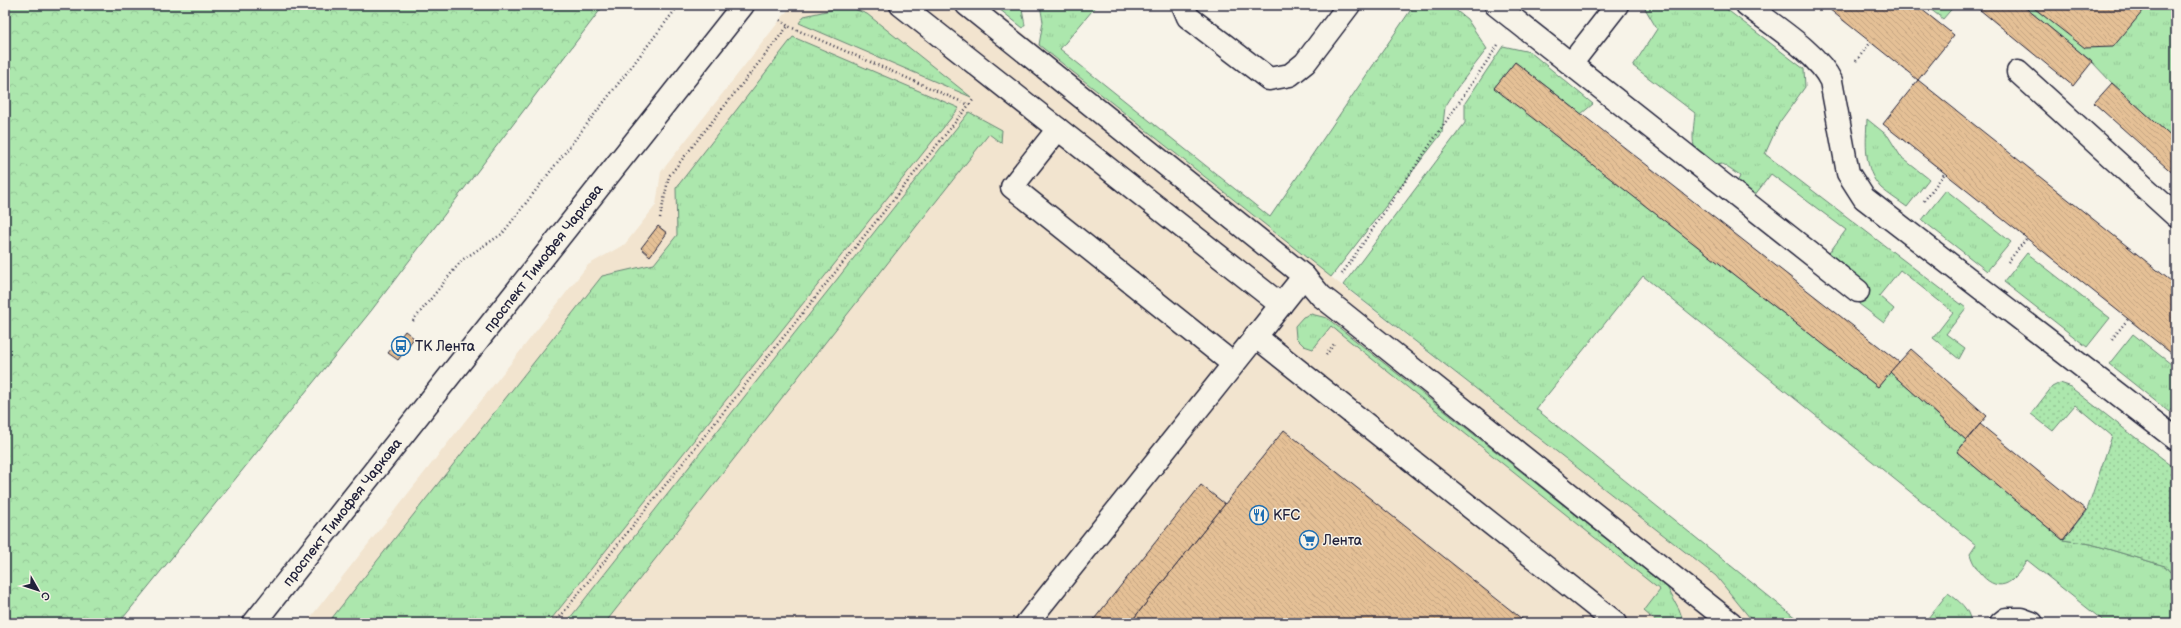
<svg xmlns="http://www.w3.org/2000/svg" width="2181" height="628" viewBox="0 0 2181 628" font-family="'Balsamiq Sans',sans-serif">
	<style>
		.built { fill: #f2e4cf }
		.grass { fill: url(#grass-tufts); stroke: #678474 }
		.forest { fill: url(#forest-crowns); stroke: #678474 }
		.park { fill: url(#park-dots); stroke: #678474 }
		.building { fill: url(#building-back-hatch); stroke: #22223b }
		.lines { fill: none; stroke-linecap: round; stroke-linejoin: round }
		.minor-casing { stroke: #22223b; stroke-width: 25 }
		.major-casing { stroke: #22223b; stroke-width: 25 }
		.path { stroke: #22223b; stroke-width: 2.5; stroke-dasharray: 1 3; stroke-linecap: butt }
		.minor { stroke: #f7f3e8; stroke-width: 22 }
		.major { stroke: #f7f3e8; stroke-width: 22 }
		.labels { text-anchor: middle; stroke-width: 3; stroke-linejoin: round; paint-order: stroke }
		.street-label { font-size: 14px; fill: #22223b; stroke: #f7f3e8 }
		.poi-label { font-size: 14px; fill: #22223b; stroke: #f7f3e8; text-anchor: start }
	</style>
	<defs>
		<pattern id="grass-tufts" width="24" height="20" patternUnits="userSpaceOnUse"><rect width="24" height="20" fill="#ace7ad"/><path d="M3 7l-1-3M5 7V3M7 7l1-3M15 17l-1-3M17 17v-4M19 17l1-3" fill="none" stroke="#94c696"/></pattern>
		<pattern id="forest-crowns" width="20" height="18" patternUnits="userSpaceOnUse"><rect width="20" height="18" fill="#ace7ad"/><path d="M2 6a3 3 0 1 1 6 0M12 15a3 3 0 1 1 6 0" fill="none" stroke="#94c696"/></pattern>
		<pattern id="park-dots" width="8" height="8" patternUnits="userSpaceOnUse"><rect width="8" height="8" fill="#ace7ad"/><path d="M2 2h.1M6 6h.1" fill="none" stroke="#94c696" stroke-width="1.8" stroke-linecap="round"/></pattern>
		<pattern id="building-back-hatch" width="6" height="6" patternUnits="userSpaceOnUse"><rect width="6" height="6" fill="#e5c096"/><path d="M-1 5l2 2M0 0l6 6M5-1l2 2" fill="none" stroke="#c4a582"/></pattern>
	</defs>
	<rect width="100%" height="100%" fill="#f7f3e8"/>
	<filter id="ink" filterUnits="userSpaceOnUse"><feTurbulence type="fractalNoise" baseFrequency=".025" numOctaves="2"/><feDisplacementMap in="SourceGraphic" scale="8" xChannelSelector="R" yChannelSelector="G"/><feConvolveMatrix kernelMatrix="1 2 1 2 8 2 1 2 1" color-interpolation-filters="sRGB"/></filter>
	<g filter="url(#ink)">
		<path class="built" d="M792 5H988L1331 277 1716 576 1754 623H306L588 265 625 244 656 205 661 172Z"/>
		<g class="grass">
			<path d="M994 5H1021L1025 25 1023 28Z"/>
			<path d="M1040 5H1097L1060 49 1270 217 1414 5H1449L1467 19 1487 49 1457 88 1445 107 1442 133 1331 277 1039 45 1043 22Z"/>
			<path d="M1643 5H1721L1804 69 1805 87 1779 123 1765 154 1966 308 1946 334 1965 348 1959 359 1933 338 1953 312 1900 270 1879 296 1894 309 1884 323 1859 304 1864 282 1829 253 1846 230 1771 174 1754 196 1737 183 1740 176 1722 164 1709 166C1688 150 1693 137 1695 113L1633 66 1657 29Z"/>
			<path d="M1925 5H1955L1943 19Z"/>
			<path d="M2022 5H2176V141L2112 83 2092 62Z"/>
			<path d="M835 9H854L867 14 971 97 799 23 804 16Z"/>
			<path d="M793 37 959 108 548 623H328L602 276 654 264 677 235 676 188Z"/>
			<path d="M1503 46 1530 52 1593 104 1581 114 1515 62 1495 88 1878 387 1890 372 1966 440 1957 452 2063 540 2091 544 2165 566 2176 579V623H2106L2027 560C2023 567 2018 575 2012 580 1993 596 1974 569 1970 554L1976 545 1643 276 1536 409 1802 623H1754L1716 576 1343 285 1465 123V103Z"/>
			<path d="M969 112 1002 130 1001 143 989 134 605 623H566Z"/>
			<path d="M1867 119 1888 136 1901 157 1929 179 1907 207C1899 201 1889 195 1881 188 1863 169 1866 143 1867 119Z"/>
			<path d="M1946 190 2011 242 1987 271 1922 220Z"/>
			<path d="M2027 253 2110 318 2087 347 2004 282Z"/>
			<path d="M1311 314 1327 318 1667 587 1679 609 1684 623H1658L1644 611 1660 590 1331 326 1313 349 1304 346 1296 338 1295 326 1303 317Z"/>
			<path d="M2133 334 2176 368V403L2169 412 2109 364Z"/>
			<path d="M1948 593C1959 601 1969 608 1971 623H1924Z"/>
		</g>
		<path class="forest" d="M5 5H604L371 311 119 623H5Z"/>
		<path class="park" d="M2060 383 2069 386 2176 469V579L2165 566 2091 544 2063 540 2087 510 2112 436 2075 405 2053 431 2031 414 2052 387Z"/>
		<g class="building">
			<path d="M1824 5H1916L1954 35 1918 80Z"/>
			<path d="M1974 5H2022L2092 62 2073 86Z"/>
			<path d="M2030 5H2148L2113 47 2085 48Z"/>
			<path d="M1515 62 1899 362 1878 387 1494 88Z"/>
			<path d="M1918 80 2176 285V357L1883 124Z"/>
			<path d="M2112 83 2176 141V176L2094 103Z"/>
			<path d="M658 226 667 233 650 256 641 248Z"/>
			<path d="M405 331 414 338 398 360 388 353Z"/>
			<path d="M1911 349 1987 416 1966 440 1890 372Z"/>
			<path d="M1980 424 2086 510 2063 540 1957 452Z"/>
			<path d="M1284 430 1527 623H1130Z"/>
			<path d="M1201 485 1225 504 1130 623H1091Z"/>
		</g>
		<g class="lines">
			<g class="minor-casing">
				<g id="minor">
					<path d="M901 5 1281 305"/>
					<path d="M967 5 1304 276 1321 296 1339 310 1731 623"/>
					<path d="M1183 5 1188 17 1269 79 1290 75 1305 63 1349 5"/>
					<path d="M1496 5 1858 291"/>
					<path d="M1747 5C1772 25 1818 53 1831 81L1848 173 1864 198 2176 439"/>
					<path d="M1571 64 1617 5"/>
					<path d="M2018 72 2176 216"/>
					<path d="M1058 129 1012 187 1232 363"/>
					<path d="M1255 336 1616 623"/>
					<path d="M1027 623 1304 276"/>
					<path d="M2001 623 2006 619H2021L2032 623"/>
				</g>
			</g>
			<g class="major-casing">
				<path id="major" d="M254 623 743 5"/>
			</g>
			<g class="path">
				<path d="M780 20 788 26"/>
				<path d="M1856 61 1871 42"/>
				<path d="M1924 201 1945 173"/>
				<path d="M660 218 669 176 788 26 969 105"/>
				<path d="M2008 262 2027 238"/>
				<path d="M1342 274 1498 45"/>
				<path d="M413 321 462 260 502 234 679 5"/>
				<path d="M2112 339 2128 319"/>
				<path d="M1326 355 1334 344"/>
				<path d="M555 623 973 100"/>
			</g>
			<use href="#minor" class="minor"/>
			<use href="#major" class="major"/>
		</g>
	</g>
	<defs>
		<g id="bus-ring" transform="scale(1)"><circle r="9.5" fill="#f7f3e8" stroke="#1f6fb2" stroke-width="1.5"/><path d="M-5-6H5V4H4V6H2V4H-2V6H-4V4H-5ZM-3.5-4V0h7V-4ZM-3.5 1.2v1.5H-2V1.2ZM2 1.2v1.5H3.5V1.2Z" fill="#1f6fb2"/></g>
		<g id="restaurant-ring" transform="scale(1)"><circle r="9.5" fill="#f7f3e8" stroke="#1f6fb2" stroke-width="1.5"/><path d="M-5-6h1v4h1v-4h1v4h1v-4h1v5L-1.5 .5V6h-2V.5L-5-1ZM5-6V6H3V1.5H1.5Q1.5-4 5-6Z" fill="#1f6fb2"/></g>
		<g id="supermarket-ring" transform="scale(1)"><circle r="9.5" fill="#f7f3e8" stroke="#1f6fb2" stroke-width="1.5"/><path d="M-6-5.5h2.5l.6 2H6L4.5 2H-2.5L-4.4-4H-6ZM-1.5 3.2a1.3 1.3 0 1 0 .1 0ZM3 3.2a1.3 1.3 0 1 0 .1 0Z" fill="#1f6fb2"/></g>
	</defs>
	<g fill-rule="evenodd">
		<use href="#bus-ring" x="401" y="346"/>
		<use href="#restaurant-ring" x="1259" y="515"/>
		<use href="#supermarket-ring" x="1309" y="540"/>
	</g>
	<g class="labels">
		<g class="street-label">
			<text transform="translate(543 258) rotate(-52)" y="5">проспект Тимофея Чаркова</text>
			<text transform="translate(342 512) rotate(-52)" y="5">проспект Тимофея Чаркова</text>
		</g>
		<g class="poi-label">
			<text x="415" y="351">ТК Лента</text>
			<text x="1273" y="520">KFC</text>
			<text x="1323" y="545">Лента</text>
		</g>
	</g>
	<rect width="2181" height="628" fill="none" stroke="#f7f3e8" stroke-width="20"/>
	<rect x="10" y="10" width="2161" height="608" fill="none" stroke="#22223b" stroke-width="1.5" filter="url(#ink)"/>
	<g transform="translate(38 590) rotate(129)" stroke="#f7f3e8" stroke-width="3" paint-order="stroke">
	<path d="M0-3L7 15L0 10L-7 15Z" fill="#22223b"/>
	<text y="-6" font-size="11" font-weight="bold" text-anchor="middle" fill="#22223b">С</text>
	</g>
</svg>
